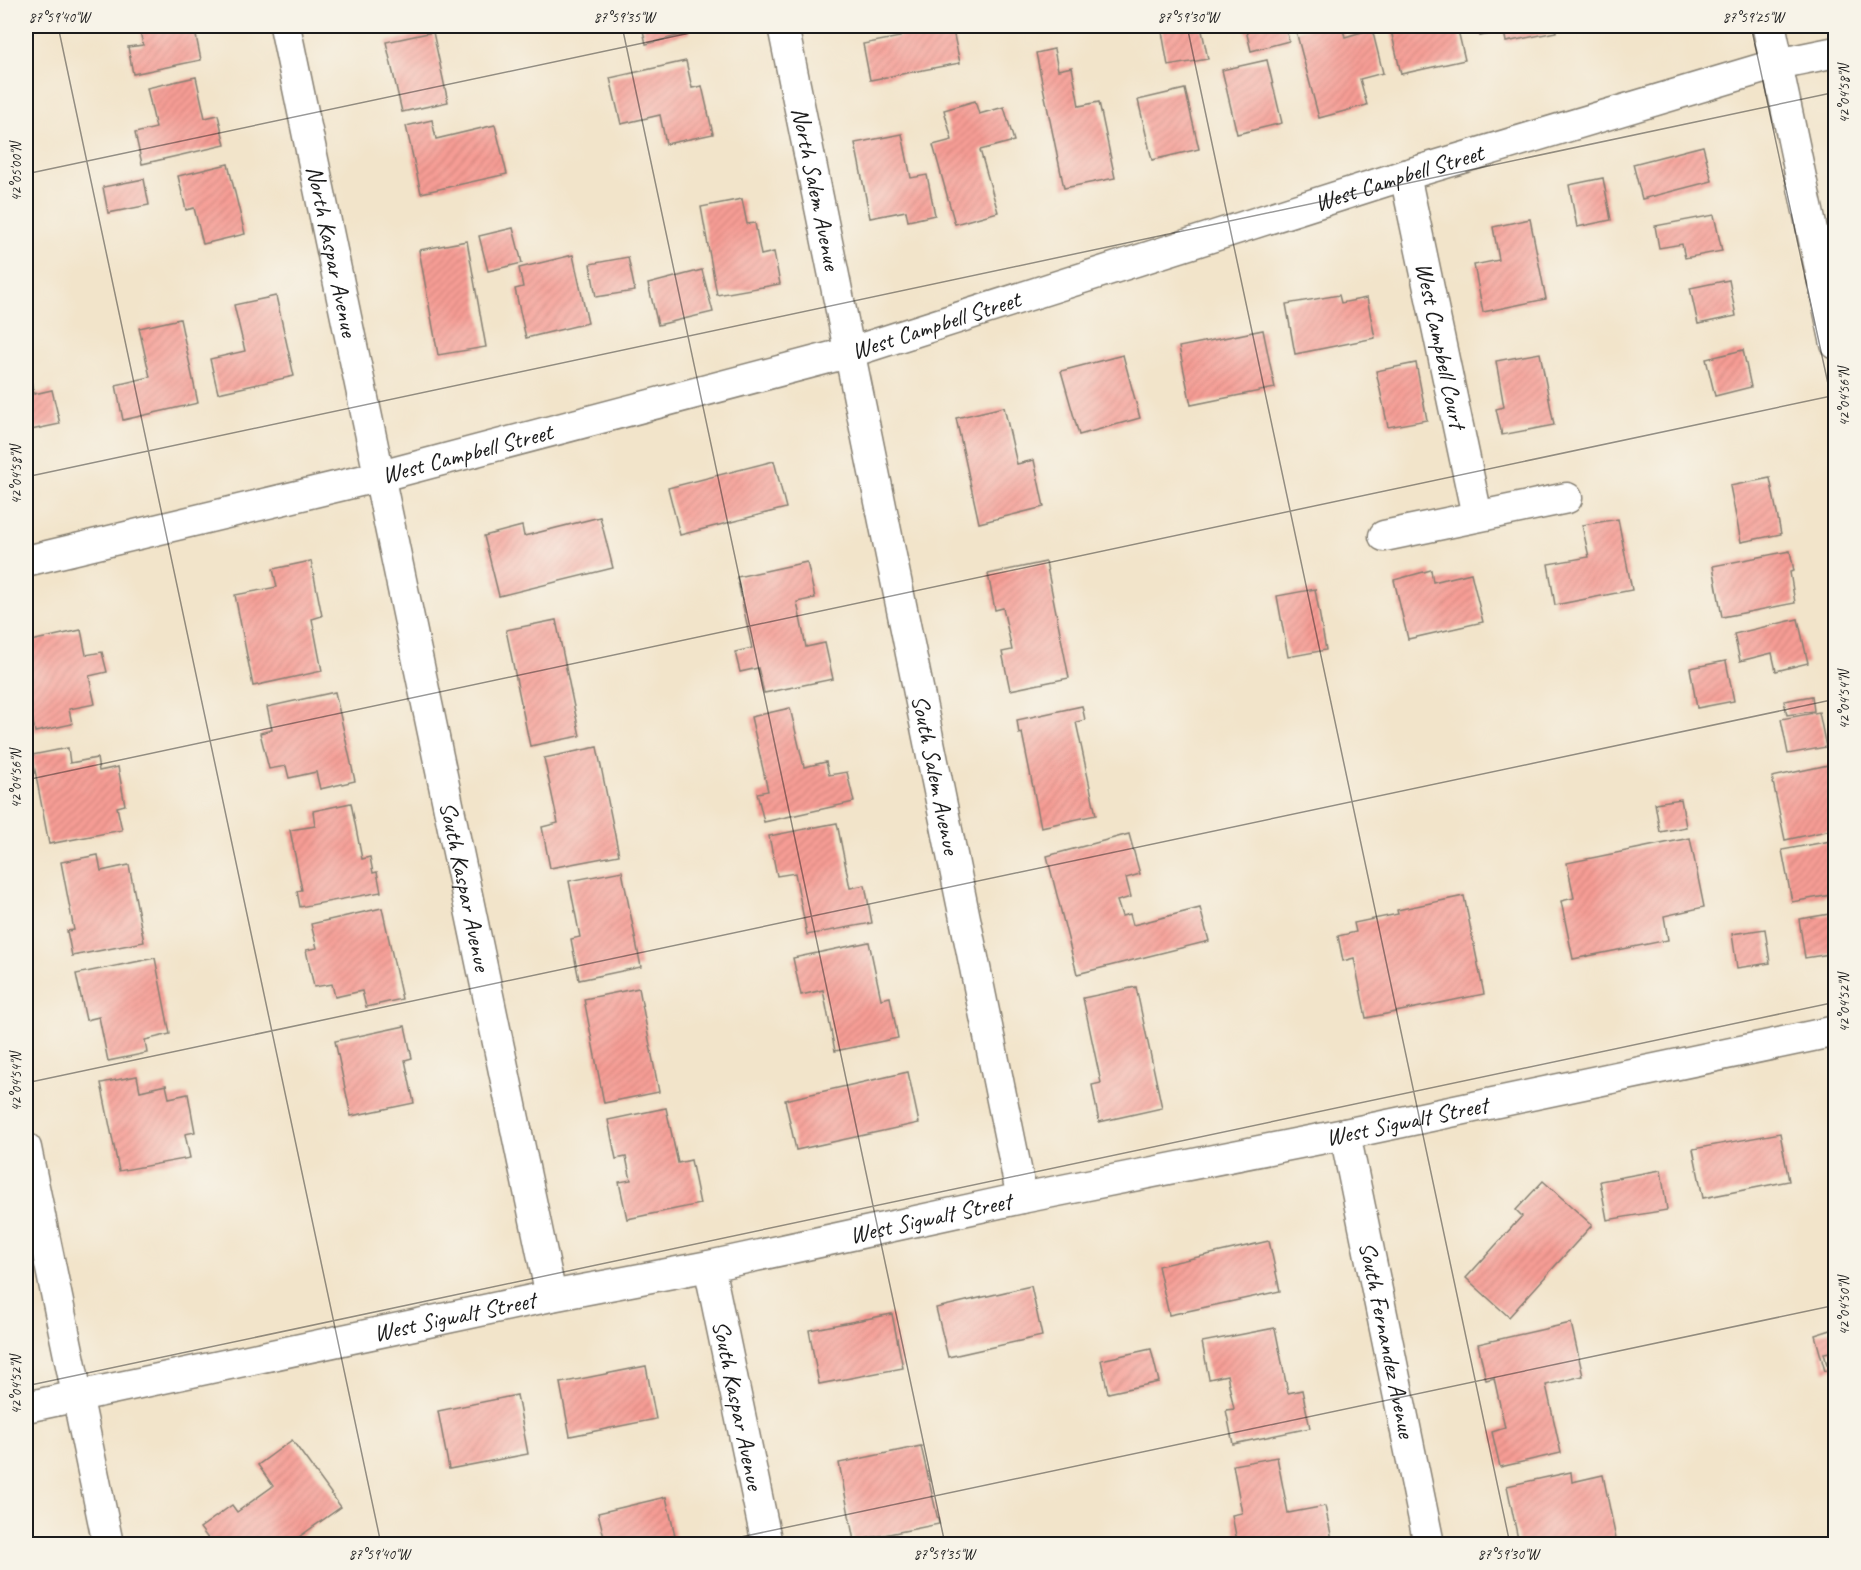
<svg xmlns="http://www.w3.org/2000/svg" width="1861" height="1570" viewBox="0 0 1861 1570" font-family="Caveat,sans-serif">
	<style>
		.building { fill: url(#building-hatch) }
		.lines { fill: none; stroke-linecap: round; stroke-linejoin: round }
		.minor-casing { stroke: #878073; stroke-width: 33 }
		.tertiary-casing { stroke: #878073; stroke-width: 36 }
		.minor { stroke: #fff; stroke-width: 30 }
		.tertiary { stroke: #fff; stroke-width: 33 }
		.ticks { fill: none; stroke: #1c1c1c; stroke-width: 1.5; stroke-opacity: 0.45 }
		.labels { text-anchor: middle; stroke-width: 5; stroke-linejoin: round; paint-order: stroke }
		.street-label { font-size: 24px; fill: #1c1c1c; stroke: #f7f3e8 }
		.neatline { fill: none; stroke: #1c1c1c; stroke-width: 2 }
		.ticks-label { font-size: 15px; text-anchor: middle; fill: #1c1c1c }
	</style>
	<defs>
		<pattern id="building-hatch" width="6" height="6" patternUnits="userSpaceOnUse" patternTransform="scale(1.5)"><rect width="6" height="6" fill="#f69c94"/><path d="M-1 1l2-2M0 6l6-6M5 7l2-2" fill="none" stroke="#d2867f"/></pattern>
	</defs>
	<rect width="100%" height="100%" fill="#f7f3e8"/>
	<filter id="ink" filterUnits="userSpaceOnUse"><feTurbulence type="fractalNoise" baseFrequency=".0167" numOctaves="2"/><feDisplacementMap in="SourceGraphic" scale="12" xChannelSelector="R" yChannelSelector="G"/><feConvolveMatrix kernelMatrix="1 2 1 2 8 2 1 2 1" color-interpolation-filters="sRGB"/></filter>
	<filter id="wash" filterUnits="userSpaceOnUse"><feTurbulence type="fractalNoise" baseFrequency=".008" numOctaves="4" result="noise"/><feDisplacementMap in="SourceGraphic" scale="24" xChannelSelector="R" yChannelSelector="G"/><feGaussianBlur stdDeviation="1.35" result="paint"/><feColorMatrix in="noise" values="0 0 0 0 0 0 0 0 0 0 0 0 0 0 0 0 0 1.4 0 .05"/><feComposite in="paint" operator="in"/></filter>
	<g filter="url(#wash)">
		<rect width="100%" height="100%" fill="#f2e4ca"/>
		<g id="blocks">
			<g class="building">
				<path d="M139 26H194L201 60 133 74 128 47 143 45Z"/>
				<path d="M642 26H688L690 33 646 44Z"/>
				<path d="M898 26H952L960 63 870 80 863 44 900 37Z"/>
				<path d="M1161 26H1201L1208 59 1168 66Z"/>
				<path d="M1245 26H1285L1289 41 1251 51Z"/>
				<path d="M1315 26H1342L1345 37 1372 29 1383 73 1360 79 1367 105 1319 118 1296 31Z"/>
				<path d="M1390 26H1457L1465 60 1401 74Z"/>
				<path d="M1478 26H1555L1556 32 1506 42 1504 31 1480 36Z"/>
				<path d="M433 32 448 102 402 112 386 42Z"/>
				<path d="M1054 49 1058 70 1072 67 1079 106 1099 102 1115 178 1064 188 1036 53Z"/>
				<path d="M1267 60 1282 123 1237 134 1222 70Z"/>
				<path d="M686 61 692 88 702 86 713 134 666 144 660 115 621 124 610 78Z"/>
				<path d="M196 77 205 118 218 115 225 145 142 164 135 133 156 128 147 88Z"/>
				<path d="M1185 89 1199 149 1152 160 1138 100Z"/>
				<path d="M975 101 979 114 1004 107 1014 141 980 150 998 212 955 224 933 145 952 140 944 110Z"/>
				<path d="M432 120 436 139 495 125 507 174 421 193 406 126Z"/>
				<path d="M902 134 911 178 927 175 935 215 908 221 906 211 870 218 855 143Z"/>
				<path d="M1703 146 1712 181 1642 199 1633 164Z"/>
				<path d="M228 164 245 234 203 244 194 208 186 210 178 176Z"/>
				<path d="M1603 178 1611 220 1577 227 1569 185Z"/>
				<path d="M144 179 149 205 108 213 103 187Z"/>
				<path d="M742 199 747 224 755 223 761 255 774 252 780 284 717 295 701 207Z"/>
				<path d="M1714 215 1722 251 1685 258 1682 244 1659 248 1655 226Z"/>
				<path d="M1530 219 1546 299 1483 312 1474 265 1499 260 1493 227Z"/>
				<path d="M513 228 522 263 488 271 479 236Z"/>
				<path d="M467 241 486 347 438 355 419 250Z"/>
				<path d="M573 255 588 323 526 338 515 289 523 287 519 268Z"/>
				<path d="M628 257 635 291 596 297 590 264Z"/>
				<path d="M702 270 713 312 658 325 648 284Z"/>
				<path d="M1729 280 1736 316 1698 324 1690 288Z"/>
				<path d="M1339 295 1341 303 1367 298 1375 338 1295 354 1286 304Z"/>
				<path d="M276 296 294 376 218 393 210 359 245 351 234 305Z"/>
				<path d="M180 319 198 403 123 420 116 385 150 377 139 328Z"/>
				<path d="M1263 330 1275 388 1191 405 1179 347Z"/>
				<path d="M1743 350 1751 387 1715 396 1706 359Z"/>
				<path d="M1540 353 1554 425 1502 435 1496 409 1504 407 1496 361Z"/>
				<path d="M1123 355 1140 418 1079 435 1061 371Z"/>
				<path d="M26 359 34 394 52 390 60 424 26 431Z"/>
				<path d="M1416 363 1427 420 1388 427 1376 371Z"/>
				<path d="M1004 407 1017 464 1034 460 1044 507 979 523 956 418Z"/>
				<path d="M774 461 786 508 680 535 668 488Z"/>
				<path d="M1770 478 1781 534 1741 542 1730 486Z"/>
				<path d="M600 517 613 568 499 596 484 536 522 526 524 536Z"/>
				<path d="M1618 519 1632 590 1555 605 1548 564 1589 557 1582 525Z"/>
				<path d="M1790 551 1794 571 1790 572 1795 603 1722 617 1713 566Z"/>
				<path d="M311 561 322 616 312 619 322 671 253 686 235 595 277 587 273 569Z"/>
				<path d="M807 562 815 598 797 602 806 647 825 643 833 679 764 693 758 668 740 672 735 652 752 648 737 577Z"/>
				<path d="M1046 562 1069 678 1010 690 1002 652 1012 650 1003 608 995 610 988 574Z"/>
				<path d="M1431 570 1433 582 1471 573 1483 622 1408 639 1394 580Z"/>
				<path d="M1315 589 1326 650 1288 657 1277 596Z"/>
				<path d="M1798 619 1808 663 1776 671 1772 653 1740 661 1734 634Z"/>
				<path d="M556 620 580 736 530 746 506 630Z"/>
				<path d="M81 630 86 655 102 652 107 672 89 676 95 704 69 709 72 724 35 732 26 686V642Z"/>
				<path d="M1726 661 1734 701 1697 708 1690 668Z"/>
				<path d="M335 692 355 781 320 789 316 772 289 778 286 766 269 769 260 733 272 730 267 707Z"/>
				<path d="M1812 696 1814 711 1787 715 1784 701Z"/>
				<path d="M1082 706 1085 720 1076 722 1096 815 1041 827 1022 733 1019 734 1017 720Z"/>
				<path d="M790 708 804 767 826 762 829 775 847 772 854 802 764 822 757 793 768 791 751 717Z"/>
				<path d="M1819 712 1826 747 1788 754 1781 719Z"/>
				<path d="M597 747 619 855 550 868 542 827 558 823 544 758Z"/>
				<path d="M68 748 70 763 97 758 99 771 118 767 125 805 117 807 122 830 49 844 32 755Z"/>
				<path d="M1833 764 1836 777V829L1785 840 1772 777Z"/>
				<path d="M1681 799 1686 827 1660 832 1655 803Z"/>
				<path d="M351 803 362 859 370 857 373 873 377 872 381 892 300 907 297 891 302 890 290 830 315 826 313 811Z"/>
				<path d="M837 823 850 888 865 885 872 923 807 935 795 873 777 876 769 836Z"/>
				<path d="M1129 834 1140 874 1126 878 1131 897 1117 901 1122 916 1130 914 1133 925 1200 908 1209 941 1077 974 1047 856Z"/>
				<path d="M1690 838 1704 907 1664 916 1668 940 1573 959 1561 901 1574 898 1567 863Z"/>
				<path d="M1836 840V894L1792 902 1782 850Z"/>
				<path d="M98 855 101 871 129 865 144 942 72 956 67 931 74 930 61 862Z"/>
				<path d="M622 871 641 967 579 980 571 939 580 937 569 881Z"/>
				<path d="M1464 896 1484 994 1366 1018 1354 958 1343 961 1338 936 1356 932 1354 923 1398 914 1397 910Z"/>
				<path d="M382 908 402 999 366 1007 362 991 335 997 332 984 314 987 306 950 317 948 311 924Z"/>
				<path d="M1836 913V953L1805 958 1799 919Z"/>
				<path d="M1765 929 1770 963 1737 968 1732 934Z"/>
				<path d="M869 942 881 999 890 997 898 1038 835 1051 823 990 801 995 793 958Z"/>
				<path d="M155 958 170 1034 145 1040 147 1053 108 1061 99 1017 86 1020 76 974Z"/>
				<path d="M1136 987 1162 1108 1099 1122 1092 1085 1101 1083 1083 998Z"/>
				<path d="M639 988 659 1092 604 1103 584 999Z"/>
				<path d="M405 1026 412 1058 405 1060 414 1103 351 1116 335 1041Z"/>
				<path d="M908 1072 919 1123 796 1150 785 1100Z"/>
				<path d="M137 1076 140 1091 166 1085 169 1098 188 1094 195 1132 185 1134 190 1158 119 1171 101 1083Z"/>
				<path d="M666 1108 678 1163 691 1160 700 1204 627 1219 619 1182 631 1180 626 1157 616 1159 608 1120Z"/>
				<path d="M1780 1133 1789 1181 1703 1198 1693 1149Z"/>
				<path d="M1661 1170 1667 1210 1607 1220 1600 1181Z"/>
				<path d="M1543 1181 1592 1225 1509 1317 1466 1278 1522 1216 1516 1210Z"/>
				<path d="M1269 1241 1280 1291 1169 1315 1158 1266Z"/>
				<path d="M1031 1286 1042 1336 948 1357 936 1308Z"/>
				<path d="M892 1314 903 1368 819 1384 809 1330Z"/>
				<path d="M1571 1323 1583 1376 1546 1385 1561 1453 1500 1467 1492 1432 1505 1428 1494 1378 1486 1380 1478 1344Z"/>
				<path d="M1275 1328 1288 1393 1302 1390 1310 1428 1233 1444 1226 1410 1234 1409 1227 1375 1209 1379 1202 1342Z"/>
				<path d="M1834 1329 1836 1340H1832L1835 1351 1824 1353 1827 1365 1836 1362V1368L1825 1371 1815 1335Z"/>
				<path d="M1151 1349 1159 1382 1108 1393 1101 1360Z"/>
				<path d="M646 1366 656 1419 570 1436 560 1383Z"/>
				<path d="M517 1395 528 1454 449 1469 438 1411Z"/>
				<path d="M292 1440 341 1507 289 1544H212L200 1528 232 1505 237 1512 273 1486 258 1465Z"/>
				<path d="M921 1446 939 1524 854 1541 839 1463Z"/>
				<path d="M1277 1457 1288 1513 1325 1506 1333 1544H1249L1248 1539 1237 1541 1232 1515 1242 1513 1233 1465Z"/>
				<path d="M1571 1472 1572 1482 1603 1475 1617 1544H1519L1507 1486Z"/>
				<path d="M666 1497 677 1544H606L598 1513Z"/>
			</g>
		</g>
	</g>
	<g filter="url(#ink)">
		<use href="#blocks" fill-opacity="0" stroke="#878073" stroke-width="1.5"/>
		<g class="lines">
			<g class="minor-casing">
				<g id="minor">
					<path id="s1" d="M285 26 551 1296"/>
					<path id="s2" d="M783 26 1022 1198"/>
					<path d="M1777 64 1836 344"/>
					<path id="s3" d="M1405 175 1477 516"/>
					<path d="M1384 536 1567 498"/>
					<path id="s4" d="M26 561 381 476 851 352 1405 175 1777 64 1836 52"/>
					<path id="s5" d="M1345 1134 1429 1544"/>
					<path d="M26 1148 108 1544"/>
					<path id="s6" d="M709 1266 767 1544"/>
					<path id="s7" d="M26 1407 551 1296 709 1266 1022 1198 1345 1134 1836 1031"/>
				</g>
			</g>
			<g class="tertiary-casing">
				<path id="tertiary" d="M1769 26 1777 64"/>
			</g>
			<use href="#minor" class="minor"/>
			<use href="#tertiary" class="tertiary"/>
		</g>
	</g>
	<path class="ticks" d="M58 26 381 1544M622 26 945 1544M1187 26 1510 1544M1751 26 1836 421M26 174 723 26M26 477 1836 92M26 780 1836 395M26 1083 1836 699M26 1386 1836 1002M708 1544 1836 1305"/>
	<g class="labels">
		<g class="street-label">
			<text dy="8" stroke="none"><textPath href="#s4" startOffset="1426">West Campbell Street</textPath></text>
			<text dy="8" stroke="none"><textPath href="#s2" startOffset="166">North Salem Avenue</textPath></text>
			<text dy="8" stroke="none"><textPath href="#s1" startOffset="230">North Kaspar Avenue</textPath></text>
			<text dy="8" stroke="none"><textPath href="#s4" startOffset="940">West Campbell Street</textPath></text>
			<text dy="8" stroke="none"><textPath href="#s3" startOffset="174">West Campbell Court</textPath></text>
			<text dy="8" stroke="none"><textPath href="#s4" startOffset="454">West Campbell Street</textPath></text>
			<text dy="8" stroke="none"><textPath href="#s2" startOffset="764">South Salem Avenue</textPath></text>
			<text dy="8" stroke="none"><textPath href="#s1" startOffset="879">South Kaspar Avenue</textPath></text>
			<text dy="8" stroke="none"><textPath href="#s7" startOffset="1410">West Sigwalt Street</textPath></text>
			<text dy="8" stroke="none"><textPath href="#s7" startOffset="924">West Sigwalt Street</textPath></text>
			<text dy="8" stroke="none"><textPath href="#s7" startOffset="438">West Sigwalt Street</textPath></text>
			<text dy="8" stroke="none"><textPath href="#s5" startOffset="210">South Fernandez Avenue</textPath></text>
			<text dy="8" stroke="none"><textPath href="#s6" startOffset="142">South Kaspar Avenue</textPath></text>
		</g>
	</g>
	<rect width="1861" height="1570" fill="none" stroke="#f7f3e8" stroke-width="66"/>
	<rect x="33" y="33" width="1795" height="1504" class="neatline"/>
	<g class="ticks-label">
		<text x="59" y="22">87°59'40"W</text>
		<text x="624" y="22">87°59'35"W</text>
		<text x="1188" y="22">87°59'30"W</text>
		<text x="1753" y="22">87°59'25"W</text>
		<text transform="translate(1844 94) rotate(-90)" y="5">42°04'58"N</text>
		<text transform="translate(16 172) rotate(-90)" y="5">42°05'00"N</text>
		<text transform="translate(1844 397) rotate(-90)" y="5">42°04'56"N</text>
		<text transform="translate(16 475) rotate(-90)" y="5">42°04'58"N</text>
		<text transform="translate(1844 700) rotate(-90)" y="5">42°04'54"N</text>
		<text transform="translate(16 779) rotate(-90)" y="5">42°04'56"N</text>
		<text transform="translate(1844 1003) rotate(-90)" y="5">42°04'52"N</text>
		<text transform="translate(16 1082) rotate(-90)" y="5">42°04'54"N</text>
		<text transform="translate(1844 1306) rotate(-90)" y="5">42°04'50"N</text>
		<text transform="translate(16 1385) rotate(-90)" y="5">42°04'52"N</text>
		<text x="379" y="1559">87°59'40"W</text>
		<text x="944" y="1559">87°59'35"W</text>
		<text x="1508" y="1559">87°59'30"W</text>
	</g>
</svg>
